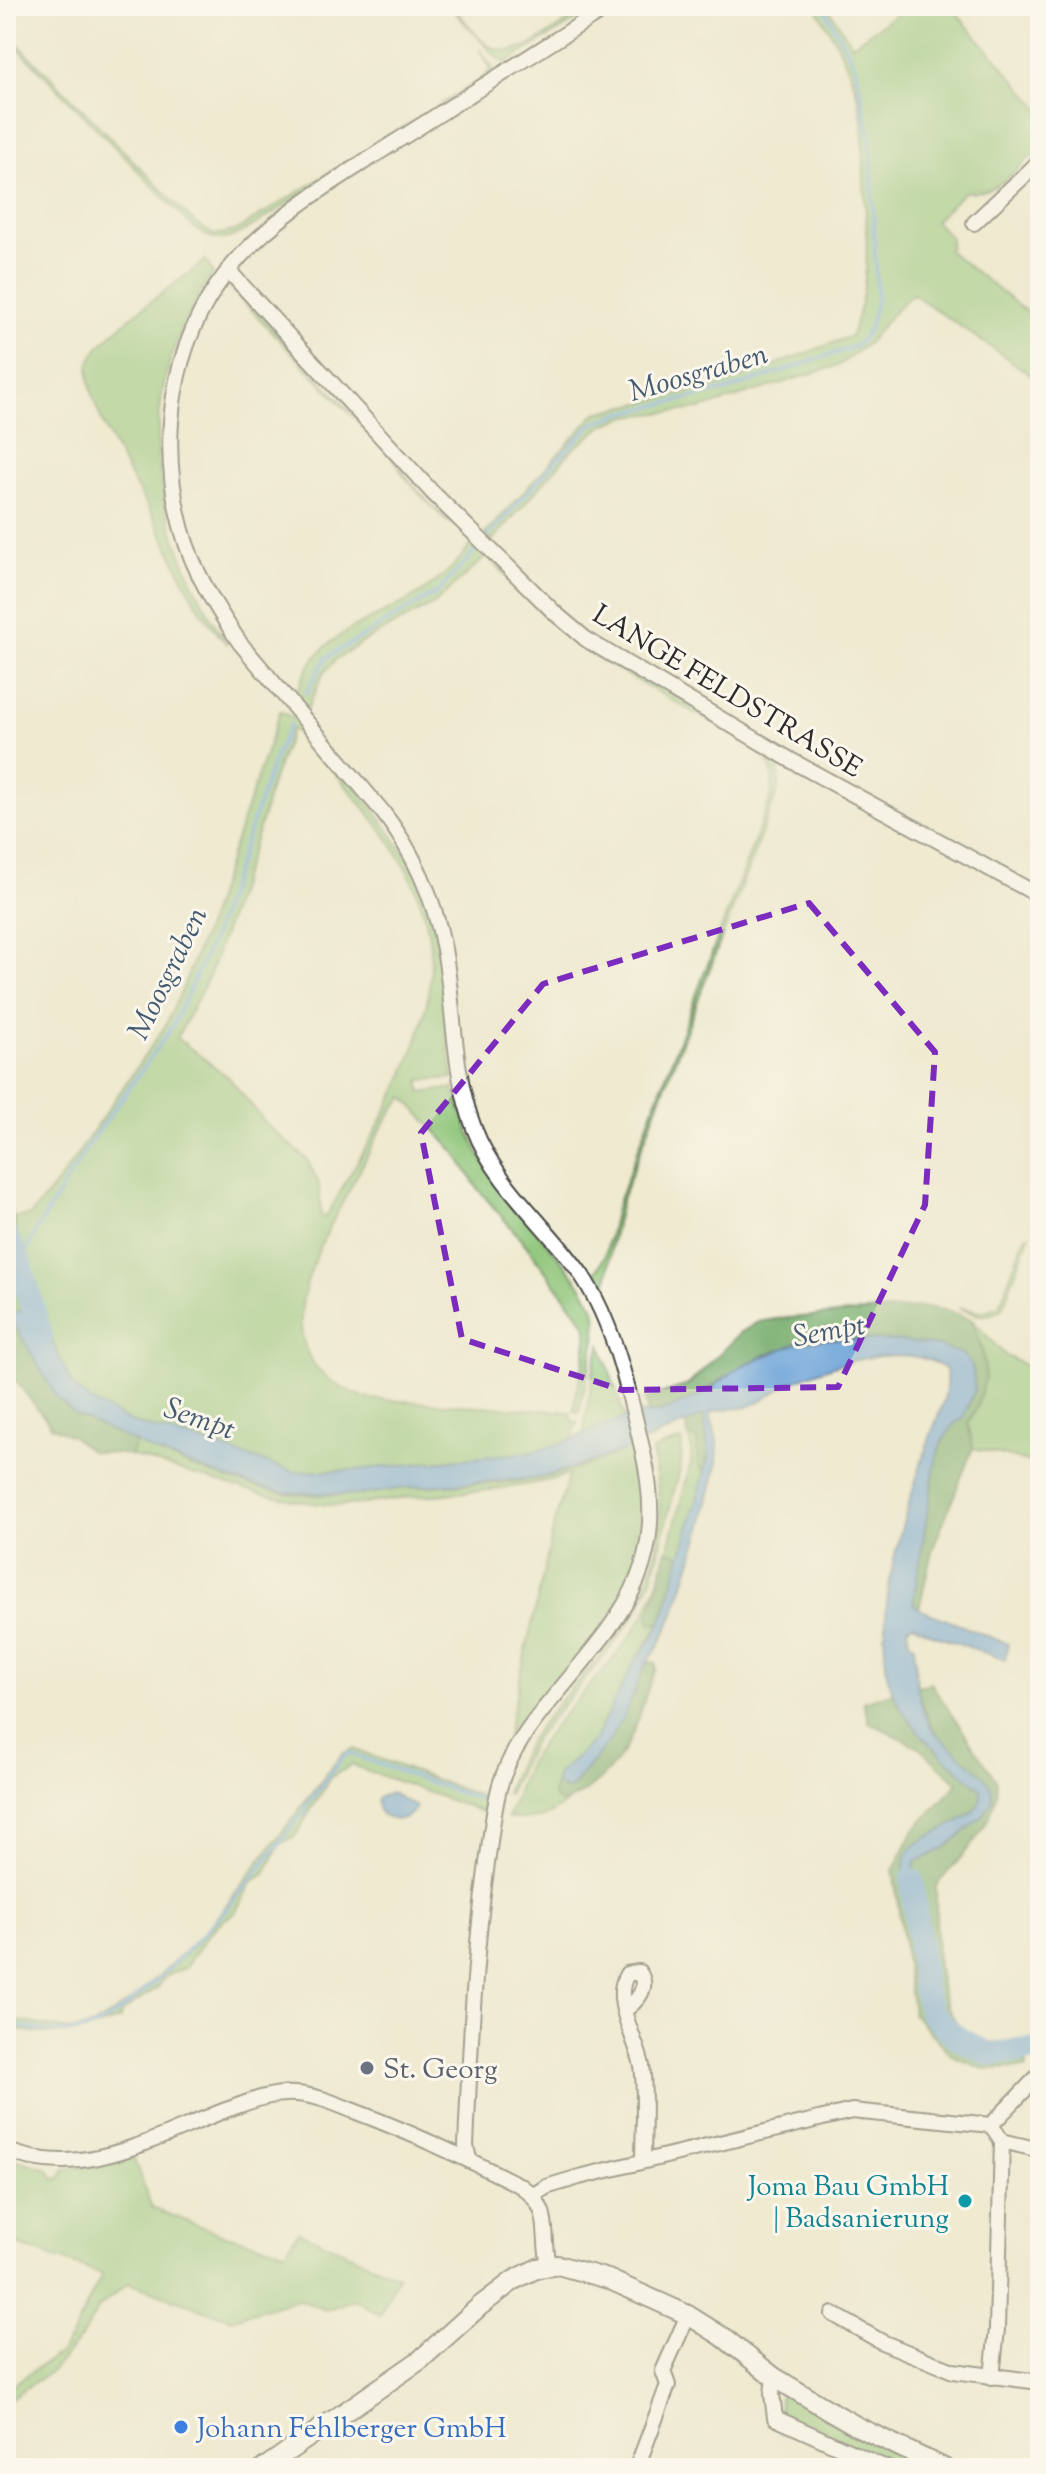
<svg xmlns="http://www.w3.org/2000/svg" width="1046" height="2474" viewBox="0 0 1046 2474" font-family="'Sorts Mill Goudy',serif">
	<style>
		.green { fill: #8ec579; stroke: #5c7852; stroke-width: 2; fill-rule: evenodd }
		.forest { fill: #72aa69; stroke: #4e6a4a; stroke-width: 2 }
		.water { fill: #6aa3d9; stroke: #4a6782; stroke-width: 2 }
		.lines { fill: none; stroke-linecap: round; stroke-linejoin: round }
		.stream { stroke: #6aa3d9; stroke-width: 4 }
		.river { stroke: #6aa3d9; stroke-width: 24 }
		.street-casing { stroke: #484844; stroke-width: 18 }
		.secondary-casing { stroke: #484844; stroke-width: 22 }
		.street { stroke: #fff; stroke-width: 14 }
		.secondary { stroke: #fff; stroke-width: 18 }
		.marked { fill: none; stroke: #7b2cbf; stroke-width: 6; stroke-dasharray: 16 10; stroke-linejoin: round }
		.worship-dot { fill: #6b7280; stroke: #fbf7ec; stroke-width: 3 }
		.culture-dot { fill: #0f9aa8; stroke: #fbf7ec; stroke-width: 3 }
		.shop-dot { fill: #3f7fe0; stroke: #fbf7ec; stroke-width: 3 }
		.labels { text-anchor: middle; stroke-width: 6; stroke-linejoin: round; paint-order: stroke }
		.street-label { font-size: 28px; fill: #2b2b2b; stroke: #fbf7ec }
		.worship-label { font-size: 28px; fill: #5b616d; stroke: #fbf7ec; text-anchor: start }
		.culture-label { font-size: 28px; fill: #0d838f; stroke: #fbf7ec; text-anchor: end }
		.shop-label { font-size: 28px; fill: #366cbe; stroke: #fbf7ec; text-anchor: start }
		.water-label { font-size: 30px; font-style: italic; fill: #445b71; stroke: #fbf7ec }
	</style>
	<rect width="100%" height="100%" fill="#fbf7ec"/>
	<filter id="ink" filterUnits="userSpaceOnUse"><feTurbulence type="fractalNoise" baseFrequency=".0125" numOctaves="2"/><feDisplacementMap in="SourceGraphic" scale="16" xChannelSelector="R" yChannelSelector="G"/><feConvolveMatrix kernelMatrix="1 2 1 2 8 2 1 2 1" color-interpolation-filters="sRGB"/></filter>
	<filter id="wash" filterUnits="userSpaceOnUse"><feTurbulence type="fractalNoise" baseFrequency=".006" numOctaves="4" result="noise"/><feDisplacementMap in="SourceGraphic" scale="32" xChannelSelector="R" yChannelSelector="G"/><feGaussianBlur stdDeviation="1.8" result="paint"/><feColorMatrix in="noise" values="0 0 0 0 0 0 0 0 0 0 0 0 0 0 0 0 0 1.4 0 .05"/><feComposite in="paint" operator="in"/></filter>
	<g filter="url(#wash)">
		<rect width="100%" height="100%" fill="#efead0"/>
		<g class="green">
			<path d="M449 6H452C464 18 477 40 492 47 519 61 556 28 578 14L581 6H592L590 12 505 63 496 57Z"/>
			<path d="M815 6H827L852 45 908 6H950L1040 109V148C1013 172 1002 193 964 192L935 221 951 238 949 251 1032 316 1040 302V381L913 294 898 307 868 343 839 365 700 409 628 416 604 425 572 450 492 541 485 534 596 413 725 384 851 336C872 280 867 238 864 180 863 158 864 134 861 112 855 74 835 38 815 6Z"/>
			<path d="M6 32 193 221 214 235 235 231 480 80 491 69 479 49 496 72 256 224C230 239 218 248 192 226L6 36Z"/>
			<path d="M206 260 213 273C128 398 149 522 227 644 190 604 180 568 156 522 139 489 77 396 91 360 102 333 180 281 206 260Z"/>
			<path d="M230 288 240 293 398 462C410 486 435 514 460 525L554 621 765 751 779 768V787L621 1202 612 1241 605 1299 595 1274 605 1256 616 1208 770 799C777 771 771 762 749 744L599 659 548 620 487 556 434 604 373 636 335 660 323 674 307 710 295 696C300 685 304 672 311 663 335 629 376 619 410 599 435 585 458 564 474 540L459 526 445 520 403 475 396 462Z"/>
			<path d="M280 711 297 720 372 806 415 868 434 924 453 1078 420 1080 421 1093 454 1088C465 1128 482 1165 507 1198 528 1224 590 1285 596 1315 600 1334 583 1390 579 1412L574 1411C575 1385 591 1350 586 1325L522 1240 478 1189 455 1152 404 1097C383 1118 369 1155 354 1181 314 1254 250 1366 371 1399L571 1412 570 1419 578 1423 571 1440 533 1452 356 1470 294 1472 203 1442 130 1422 90 1401 72 1386 35 1303 31 1304 14 1218 31 1215 61 1178 165 1026 181 992 208 922ZM292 729C316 744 335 774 354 796 462 917 445 1006 371 1139 363 1153 354 1167 346 1181 339 1193 334 1207 324 1218L321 1215 319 1184 307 1159 269 1127 228 1077 177 1038 210 974 263 816 269 790Z"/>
			<path d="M1030 1234 1002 1309C986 1320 974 1315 958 1307L981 1312 999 1306 1025 1237Z"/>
			<path d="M971 1319 1006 1356 1040 1372V1444L1034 1463 973 1448 968 1423 977 1407 982 1349Z"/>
			<path d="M601 1345 625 1418 583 1434 594 1367Z"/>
			<path d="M688 1434 697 1440 698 1464 705 1472 681 1557 674 1552 665 1553 660 1582 649 1614 650 1622 660 1624 635 1661 594 1741 557 1775 553 1794 562 1803 569 1801C543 1819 541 1821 508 1818 515 1799 520 1778 530 1761 561 1707 613 1670 643 1616 665 1577 678 1508 691 1463V1447Z"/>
			<path d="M682 1440 681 1466 674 1491 653 1576 639 1609 619 1638 534 1740 508 1794 506 1793C513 1775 520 1755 531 1738 585 1661 656 1621 660 1516 660 1494 655 1472 652 1450Z"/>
			<path d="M136 1442C180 1464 231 1483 280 1492 324 1500 369 1491 413 1487 455 1483 499 1486 541 1478 571 1472 605 1460 633 1446 683 1596 565 1647 502 1758L555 1521 569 1475C518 1490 464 1492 411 1497 381 1501 349 1508 319 1504 254 1496 193 1474 130 1455Z"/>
			<path d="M353 1749 490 1800 488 1814 352 1765 331 1777 295 1836 280 1844 265 1874 251 1883 235 1913 222 1921 208 1935 186 1967 165 1977 158 1987 121 2013 120 2019C70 2038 58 2036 6 2028V2019L70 2030 83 2029 99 2023 133 1999 203 1935 342 1754Z"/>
			<path d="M132 2154 152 2208 218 2233 286 2251 298 2231 398 2276 380 2315 355 2299 326 2310 297 2299 231 2319 128 2283 99 2307 81 2338 53 2370 6 2401V2389L60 2353 75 2331 102 2274 6 2241V2157L45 2168 49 2170 54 2179 60 2178 65 2169 95 2166Z"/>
			<path d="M784 2393 927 2468H902L781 2416 779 2397Z"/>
		</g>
		<g class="forest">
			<path d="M6 1196 14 1218 31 1304 10 1317 58 1399 76 1415 136 1442 130 1455 90 1451 73 1437 52 1427 6 1369Z"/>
			<path d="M927 1307 949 1311 971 1319 982 1349 986 1377 977 1407 968 1423 973 1448 932 1551 919 1609 913 1604 936 1458C941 1442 948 1427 963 1417L939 1346C872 1337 801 1331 741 1367 711 1385 685 1411 648 1413L645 1399 688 1385 740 1333 758 1322 776 1319Z"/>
			<path d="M704 1415 709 1444 705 1472 698 1465 697 1440 688 1434 685 1423Z"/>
			<path d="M666 1552H674L681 1557 660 1624 650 1623 649 1614 660 1582Z"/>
			<path d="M650 1662 656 1663V1669C644 1693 640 1722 627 1745 614 1769 587 1795 562 1803L555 1799 553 1794 556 1786 569 1790C595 1761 619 1731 633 1695 638 1683 639 1670 650 1662Z"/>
			<path d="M931 1683 997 1781C999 1823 962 1855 936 1886 938 1933 926 2024 984 2041 1000 2046 1017 2041 1033 2039L1025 2047 1026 2068 984 2069 953 2057 913 2014 893 1870 914 1830 958 1783 918 1747 869 1722 863 1702 893 1692C910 1720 932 1745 956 1768 963 1774 975 1780 980 1788 985 1795 980 1805 974 1810 954 1828 926 1835 907 1854L919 1911 913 1876 915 1862 945 1848 984 1815 986 1778C947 1750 929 1733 917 1686Z"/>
		</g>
		<g class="water">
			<path d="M34 1302 72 1385 90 1401 130 1422 203 1442 294 1472 356 1470 533 1452 571 1440 593 1429 636 1414 659 1413 704 1394 741 1366 797 1343 825 1339 901 1341 939 1346 962 1354 972 1366 975 1389 963 1418 955 1423 941 1443 936 1458 913 1604 919 1609 1008 1644 1005 1660 930 1633 913 1624 908 1627 909 1642 914 1645 917 1686 923 1711 933 1731 986 1778 992 1790V1801L984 1815 945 1848 915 1862 913 1876 919 1911 912 1914C908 1895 900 1876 906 1857 914 1831 989 1824 981 1789 948 1761 899 1723 888 1678 885 1664 885 1648 884 1634L886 1632C883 1576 911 1495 929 1440 938 1413 949 1400 946 1370 908 1338 824 1365 785 1386 773 1392 760 1404 747 1407 735 1410 722 1408 710 1413L718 1445 717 1466 700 1534 675 1612 659 1646 644 1667 630 1703 612 1738 569 1790 556 1786 557 1775 594 1741 635 1661 654 1636 665 1613 709 1456 704 1415 616 1454 540 1478 411 1487 360 1495 282 1492 227 1478 158 1453 76 1415 58 1399 10 1317Z"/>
			<path d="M392 1793 416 1807C404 1830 371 1818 378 1797Z"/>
		</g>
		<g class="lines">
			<g class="stream">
				<path d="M306 693 326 658 439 591 552 465 592 424 622 413 727 390 856 346 869 330 877 297 870 139 855 66 823 6"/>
				<path d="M20 1263 36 1231 86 1149 172 1027 210 945 275 757 290 725"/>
				<path d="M6 1288 29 1297"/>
				<path d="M6 2025C31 2028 61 2036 85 2030 105 2025 121 2010 137 1997 200 1944 252 1882 300 1815L306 1814 305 1808 308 1804 340 1760 348 1753 486 1802"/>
			</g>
			<g class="river">
				<path d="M6 1236 20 1263 41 1336"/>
				<path d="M912 1880 924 1988 931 2013 955 2036 989 2054 1040 2049"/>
			</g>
		</g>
	</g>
	<g filter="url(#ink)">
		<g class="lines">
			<g class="street-casing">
				<g id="street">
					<path d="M974 223 1040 161"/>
					<path d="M228 270 432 492 556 614 587 640 794 762 1040 896"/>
					<path d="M625 2010C637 2001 650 1988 639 1972L627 1974C611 2001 637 2039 642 2066 646 2092 643 2134 643 2161"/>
					<path d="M991 2125 1040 2074"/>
					<path d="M6 2150C82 2182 155 2137 226 2110 249 2102 271 2092 296 2094 316 2095 336 2104 354 2111 412 2133 466 2158 521 2186 554 2210 541 2231 549 2265"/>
					<path d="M469 2159 466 2146C470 2052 474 1958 487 1863 491 1837 493 1810 500 1785 510 1752 531 1724 553 1698 622 1614 669 1570 643 1452 629 1392 615 1325 581 1274 546 1224 496 1186 474 1128 452 1071 455 1008 444 949 434 897 414 852 382 811L240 643C217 609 193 571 182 530 158 443 170 344 227 272 270 218 333 182 389 146 462 99 536 53 609 6"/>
					<path d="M534 2195 546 2187 579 2177 852 2111 991 2125 1002 2141 1040 2150"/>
					<path d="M833 2314 882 2342 953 2371 1040 2382"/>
					<path d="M774 2377 772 2394 775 2418 886 2468"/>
					<path d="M992 2377 997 2329 1002 2141"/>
					<path d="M637 2467 668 2385 663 2371 688 2315"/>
				</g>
			</g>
			<g class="secondary-casing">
				<path id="secondary" d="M264 2468 420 2360 480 2306 514 2280 538 2268 558 2265 608 2279 688 2315 723 2337 774 2377 827 2409 858 2427 944 2468"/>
			</g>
			<use href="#street" class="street"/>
			<use href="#secondary" class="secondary"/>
		</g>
	</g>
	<path d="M0 0H1046V2474H0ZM809 903 935 1052 925 1205 838 1387 622 1390 462 1339 421 1133 543 984Z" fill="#efead0" fill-opacity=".55" fill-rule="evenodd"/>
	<path class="marked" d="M809 903 935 1052 925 1205 838 1387 622 1390 462 1339 421 1133 543 984Z"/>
	<circle class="worship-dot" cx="367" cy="2068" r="8"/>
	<circle class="culture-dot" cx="965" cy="2201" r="8"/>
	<circle class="shop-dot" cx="181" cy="2427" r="8"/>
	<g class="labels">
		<g class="street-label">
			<text transform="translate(728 690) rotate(31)" y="10">LANGE FELDSTRASSE</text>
		</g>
		<g class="worship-label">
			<text x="383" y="2078">St. Georg</text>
		</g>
		<g class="culture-label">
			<text x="949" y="2195">Joma Bau GmbH<tspan x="949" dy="32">| Badsanierung</tspan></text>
		</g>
		<g class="shop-label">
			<text x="197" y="2437">Johann Fehlberger GmbH</text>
		</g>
		<g class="water-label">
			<text transform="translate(698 372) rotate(-16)" y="10">Moosgraben</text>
			<text transform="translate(167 973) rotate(-64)" y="10">Moosgraben</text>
			<text transform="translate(829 1330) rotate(-10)" y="10">Sempt</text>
			<text transform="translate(200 1418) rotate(19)" y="10">Sempt</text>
		</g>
	</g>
	<rect width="1046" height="2474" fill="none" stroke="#fbf7ec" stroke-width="32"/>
</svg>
